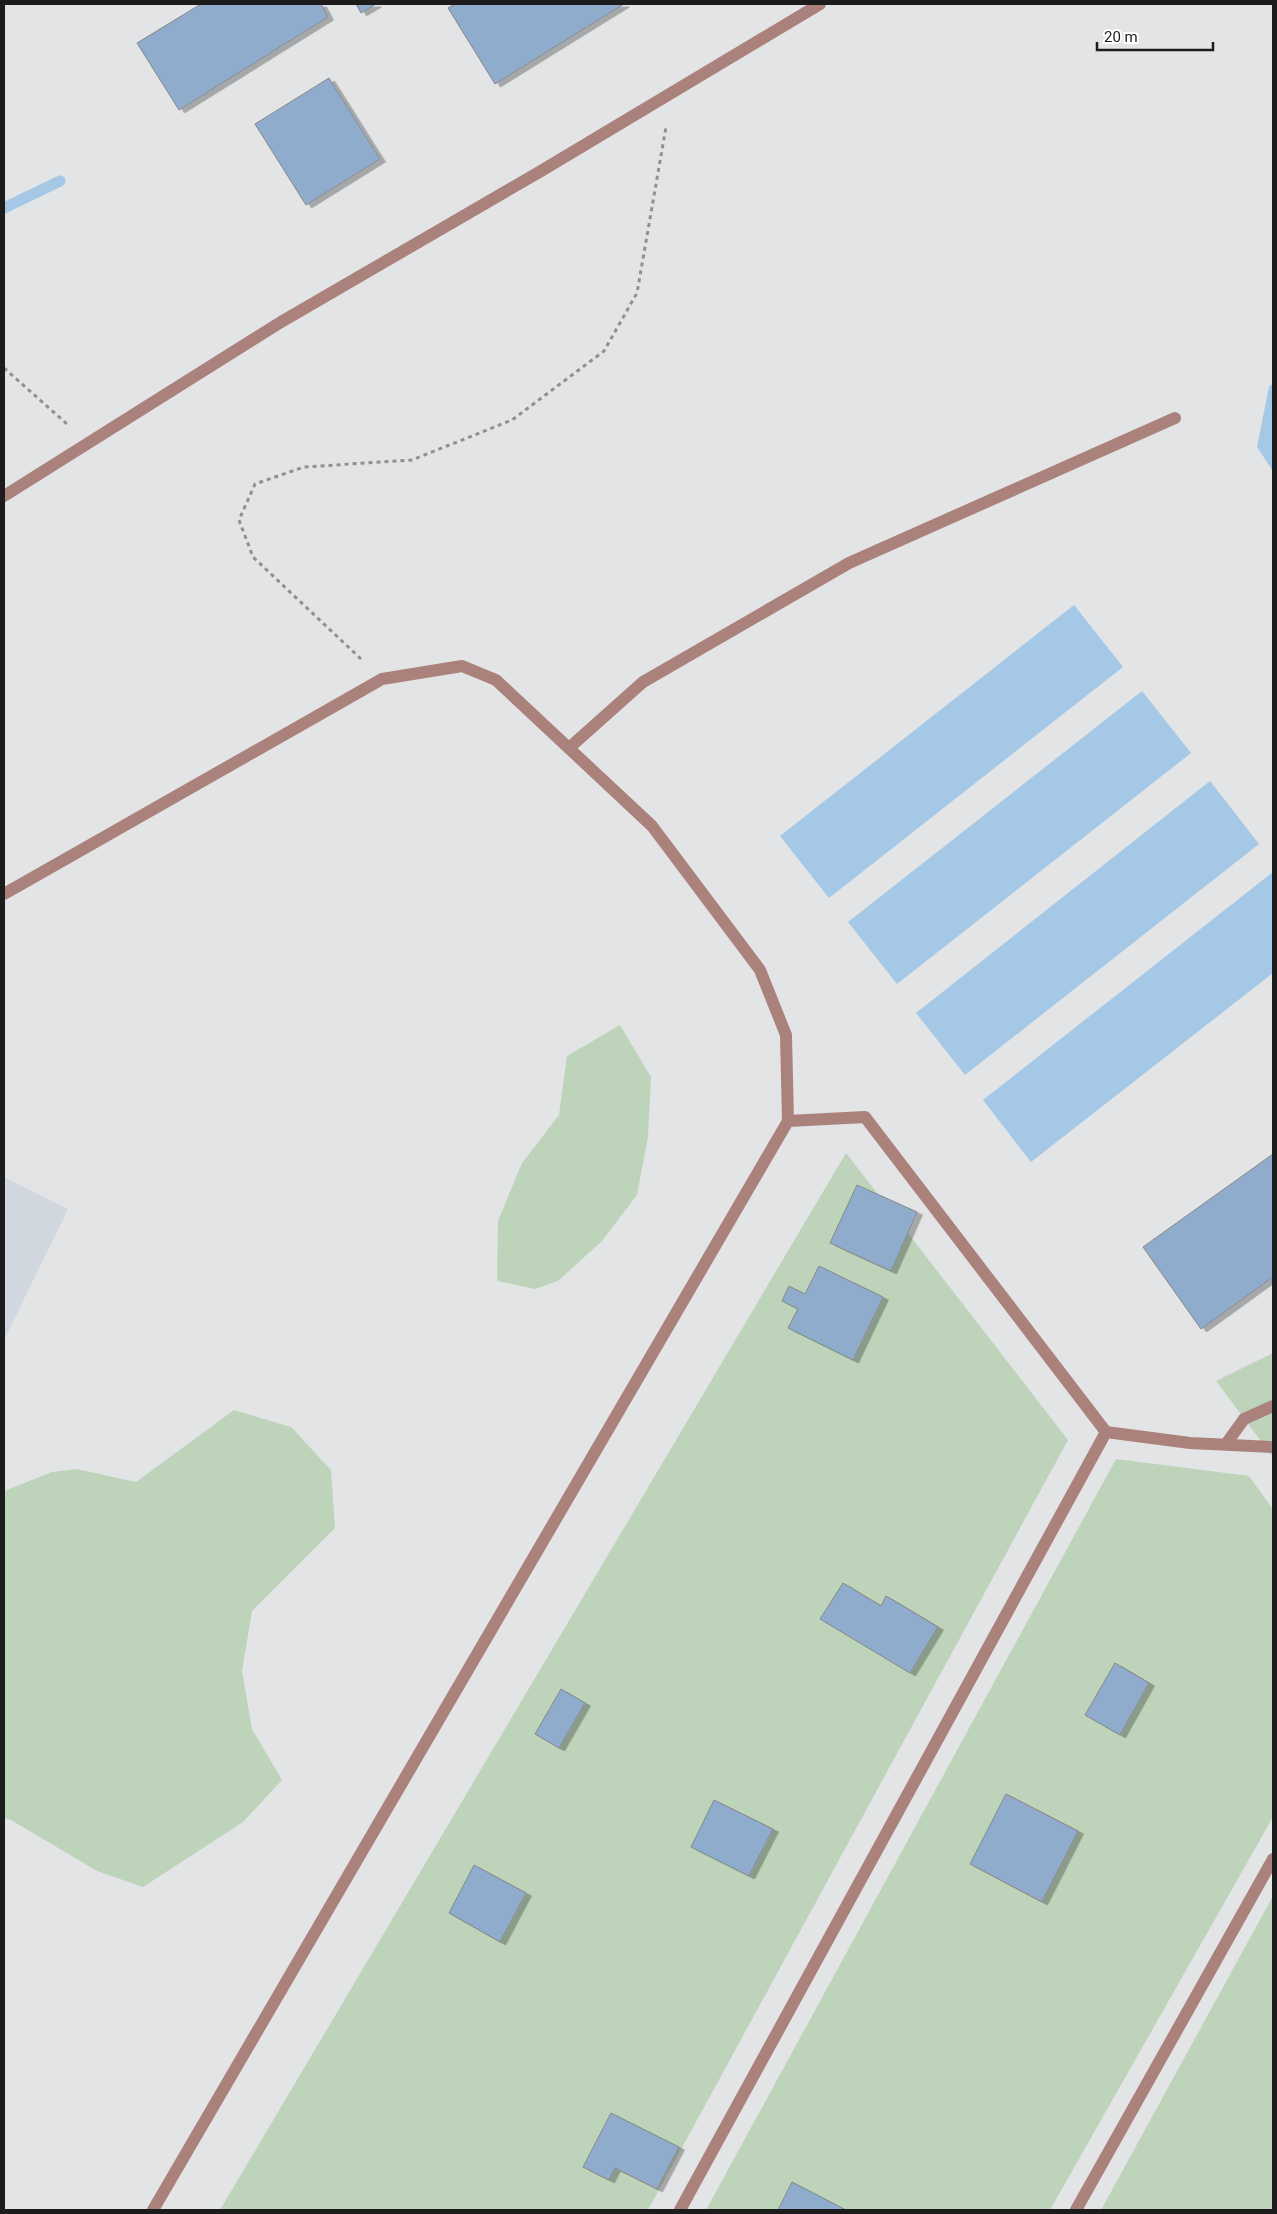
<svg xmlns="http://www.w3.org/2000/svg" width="1277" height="2214" viewBox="0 0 1277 2214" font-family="Roboto,sans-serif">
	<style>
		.built { fill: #d1d7de }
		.green { fill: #bdd4bb }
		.water { fill: #a4c8e6 }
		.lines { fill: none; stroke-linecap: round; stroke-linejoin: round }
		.stream { stroke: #a4c8e6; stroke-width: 11 }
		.building { fill: #90accd; stroke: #868788; filter: url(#shadow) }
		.path { stroke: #909091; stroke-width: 3; stroke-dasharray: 4 4; stroke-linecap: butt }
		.lane { stroke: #ab827b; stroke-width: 12 }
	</style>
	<defs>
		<filter id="shadow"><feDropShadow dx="5.5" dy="3" stdDeviation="0" flood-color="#0004"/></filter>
	</defs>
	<rect width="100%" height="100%" fill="#e3e4e5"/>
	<path class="built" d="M4 1177 68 1209 4 1340Z"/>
	<g class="green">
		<path d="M620 1025 651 1077 648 1137 637 1195 602 1241 558 1281 535 1289 497 1281 498 1221 522 1163 559 1115 567 1056Z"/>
		<path d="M846 1153 1068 1440 648 2210H220Z"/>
		<path d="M1273 1353V1457L1216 1381Z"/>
		<path d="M234 1410 291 1427 331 1470 335 1528 252 1611 242 1671 252 1729 282 1780 243 1822 143 1887 97 1871 11 1820 4 1818V1491L52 1472 77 1469 136 1482Z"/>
		<path d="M1116 1459 1249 1476 1273 1509V1817L1050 2210H706Z"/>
		<path d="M1273 1896V2210H1101Z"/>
	</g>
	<g class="water">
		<path d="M1273 383V471L1257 447 1269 387Z"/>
		<path d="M1074 605 1123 667 829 898 780 836Z"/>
		<path d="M1142 691 1191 753 897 984 848 922Z"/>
		<path d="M1210 781 1259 844 965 1075 916 1013Z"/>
		<path d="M1273 872V973L1031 1162 983 1100Z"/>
	</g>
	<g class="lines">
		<path class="stream" d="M4 208 60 181"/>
	</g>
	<g class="building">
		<path d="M201 4H321L328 17 179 110 137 43Z"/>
		<path d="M356 4H376L361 13Z"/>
		<path d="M455 4H624L495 84 448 8Z"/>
		<path d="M329 78 380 159 306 205 255 124Z"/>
		<path d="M1273 1154V1277L1201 1329 1143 1247Z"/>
		<path d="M857 1185 917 1212 891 1271 830 1243Z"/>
		<path d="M819 1266 883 1297 853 1360 788 1328 798 1309 782 1301 789 1286 805 1294Z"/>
		<path d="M843 1583 881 1606 886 1596 938 1627 910 1673 820 1619Z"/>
		<path d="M1115 1663 1149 1683 1120 1735 1085 1715Z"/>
		<path d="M561 1689 585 1703 559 1748 535 1734Z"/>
		<path d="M1006 1794 1078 1831 1042 1902 970 1864Z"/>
		<path d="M714 1800 773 1829 749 1876 691 1847Z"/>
		<path d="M474 1865 526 1893 500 1942 449 1913Z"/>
		<path d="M611 2113 679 2147 657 2189 615 2168 609 2180 583 2167Z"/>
		<path d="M792 2182 846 2210H778Z"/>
	</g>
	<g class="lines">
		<g class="path">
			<path d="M4 368 67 424"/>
			<path d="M361 659 253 557 239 520 255 484 304 467 412 460 512 420 604 351 637 293 666 127"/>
		</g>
		<g class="lane">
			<path d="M4 496 281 322 541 171 820 4"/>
			<path d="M569 748 643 682 849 563 1175 418"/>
			<path d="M4 894 382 679 462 666 496 680 652 826 760 970 786 1035 788 1121"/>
			<path d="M1226 1444 1244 1419 1273 1406"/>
			<path d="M153 2210 788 1121 865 1117 1106 1432 1190 1443 1273 1447"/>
			<path d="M680 2210 1106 1432"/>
			<path d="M1076 2210 1273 1859"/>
		</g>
	</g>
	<rect width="1277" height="2214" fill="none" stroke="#1c1c1d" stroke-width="10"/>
	<path d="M1097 42v8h116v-8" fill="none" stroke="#1c1c1d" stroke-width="2.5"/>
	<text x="1104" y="42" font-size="15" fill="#1c1c1d" stroke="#ffffff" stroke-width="4" paint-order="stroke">20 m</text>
</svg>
